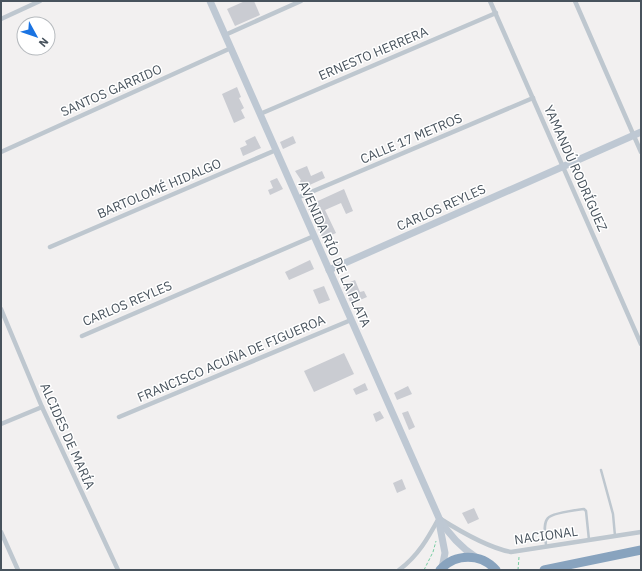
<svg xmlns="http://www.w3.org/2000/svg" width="642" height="571" viewBox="0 0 642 571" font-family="'IBM Plex Sans',sans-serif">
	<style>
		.building { fill: #caccd2 }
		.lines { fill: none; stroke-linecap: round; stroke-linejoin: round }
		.path { stroke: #77cda2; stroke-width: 1; stroke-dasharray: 3 2; stroke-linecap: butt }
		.lane { stroke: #bec7cf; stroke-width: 2.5 }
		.street { stroke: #bec7cf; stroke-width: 4.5 }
		.secondary { stroke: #bec8d3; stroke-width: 7 }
		.highway { stroke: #88a3be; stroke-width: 9 }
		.labels { text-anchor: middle; stroke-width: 3; stroke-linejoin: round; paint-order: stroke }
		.street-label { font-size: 13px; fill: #48535d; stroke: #fff }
	</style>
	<rect width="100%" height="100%" fill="#f2f0f0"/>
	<g class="building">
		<path d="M245 1H254L260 15 235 26 227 9Z"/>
		<path d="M237 87 241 97 239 98 244 108 241 110 245 118 234 123 222 94Z"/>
		<path d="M255 136 261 148 243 156 240 148 247 145 245 141Z"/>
		<path d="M293 136 296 143 283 149 280 142Z"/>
		<path d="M307 166 311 176 322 171 325 178 303 188 300 181 301 180 295 171Z"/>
		<path d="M277 178 283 189 270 195 268 190 273 188 270 181Z"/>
		<path d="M344 189 353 211 346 214 341 203 325 210 336 233 323 239 307 206Z"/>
		<path d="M310 260 314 269 289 280 285 272Z"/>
		<path d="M355 280 360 292 364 291 367 297 351 304 343 285Z"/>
		<path d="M324 286 330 300 319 304 313 290Z"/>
		<path d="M344 353 354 374 314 392 304 371Z"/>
		<path d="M365 383 368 390 356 395 353 389Z"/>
		<path d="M408 386 412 394 397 400 394 393Z"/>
		<path d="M380 411 384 418 376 422 373 414Z"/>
		<path d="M408 411 415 427 409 430 402 413Z"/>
		<path d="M402 479 406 489 397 493 393 483Z"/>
		<path d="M474 508 479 519 468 524 462 513Z"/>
	</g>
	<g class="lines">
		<g class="path">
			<path d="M424 570 433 552 436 541"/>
			<path d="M518 570 519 557"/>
		</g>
		<g class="lane">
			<path d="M601 470 613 514 615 536"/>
			<path d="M546 546C546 539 542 524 548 518 552 513 577 510 584 509L586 511 589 540"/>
		</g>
		<g class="street">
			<path d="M490 1 641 344"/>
			<path d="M575 1 641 152"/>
			<path d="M1 19 40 1"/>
			<path d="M225 35 301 1"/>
			<path d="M260 114 496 13"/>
			<path d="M1 152 231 48"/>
			<path d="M297 198 533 98"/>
			<path d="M50 247 276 150"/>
			<path d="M1 309 42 407 118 570"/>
			<path d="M82 336 314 236"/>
			<path d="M119 417 351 320"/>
			<path d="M1 424 42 407"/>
			<path d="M1 532 18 570"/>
			<path d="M399 570C418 556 428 538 439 518 458 530 489 548 511 552L641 532"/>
		</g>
		<g class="secondary">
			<path d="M210 1 439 518C449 535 460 547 477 558"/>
			<path d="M329 270 641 132"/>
			<path d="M439 522 445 553 442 568"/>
		</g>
		<g class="highway">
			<path d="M440 570C455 553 481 553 496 570"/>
			<path d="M544 570 641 550"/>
		</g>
	</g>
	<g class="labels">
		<g class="street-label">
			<text transform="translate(373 53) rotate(-23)" y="5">ERNESTO HERRERA</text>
			<text transform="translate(111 90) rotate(-24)" y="5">SANTOS GARRIDO</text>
			<text transform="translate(411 138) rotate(-23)" y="5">CALLE 17 METROS</text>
			<text transform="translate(576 168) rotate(66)" y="5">YAMANDÚ RODRÍGUEZ</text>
			<text transform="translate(159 188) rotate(-23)" y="5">BARTOLOMÉ HIDALGO</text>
			<text transform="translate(441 207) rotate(-24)" y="5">CARLOS REYLES</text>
			<text transform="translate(335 254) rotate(66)" y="5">AVENIDA RÍO DE LA PLATA</text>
			<text transform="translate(127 303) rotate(-23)" y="5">CARLOS REYLES</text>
			<text transform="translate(231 358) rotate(-23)" y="5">FRANCISCO ACUÑA DE FIGUEROA</text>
			<text transform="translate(68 436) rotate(66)" y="5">ALCIDES DE MARÍA</text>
			<text transform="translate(546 535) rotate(-8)" y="5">NACIONAL</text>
		</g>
	</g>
	<rect width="642" height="571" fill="none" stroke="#48535d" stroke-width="4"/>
	<g transform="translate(36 36) rotate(130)"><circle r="19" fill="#ffffff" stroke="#b6babe"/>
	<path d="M0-3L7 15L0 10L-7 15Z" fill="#1a73e2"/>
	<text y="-6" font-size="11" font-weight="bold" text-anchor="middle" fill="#48535d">N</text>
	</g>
</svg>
